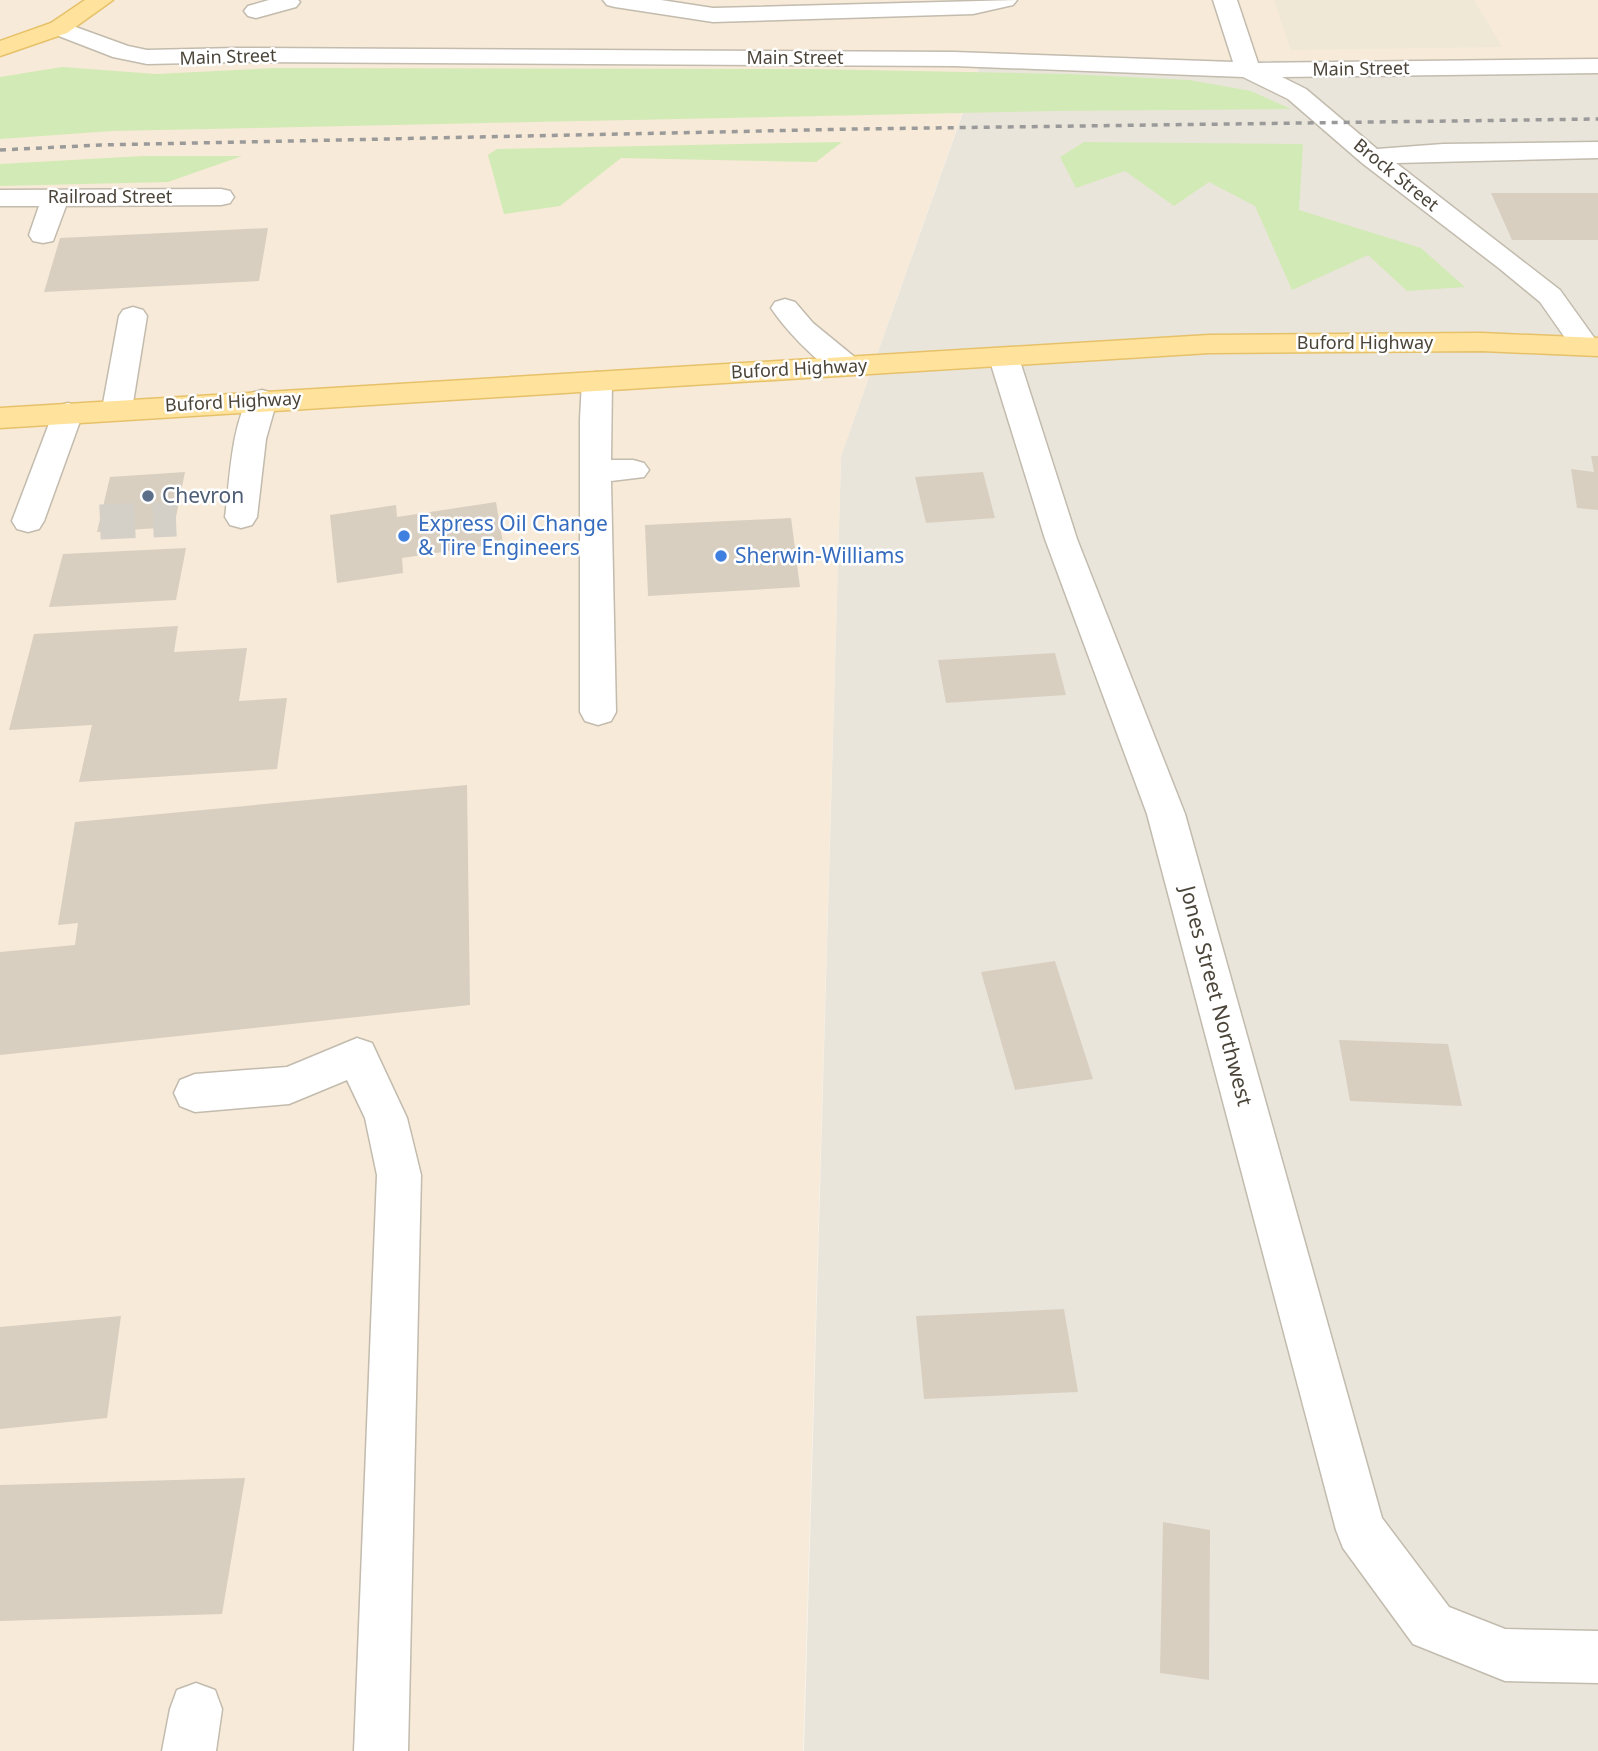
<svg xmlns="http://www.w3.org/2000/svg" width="1598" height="1751" viewBox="0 0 1598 1751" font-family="'Noto Sans',sans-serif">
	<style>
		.residential { fill: #eae5da }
		.commercial { fill: #f7ead8 }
		.education { fill: #efe8d6 }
		.green { fill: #d2eab5 }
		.building { fill: #d8cfc1 }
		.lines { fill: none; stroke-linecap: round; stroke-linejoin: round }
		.minor-tunnel { stroke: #d4d0c8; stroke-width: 35; stroke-dasharray: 35 18; stroke-linecap: butt }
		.minor-casing { stroke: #c2bbae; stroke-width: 3 }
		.major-casing { stroke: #e6c16a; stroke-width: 3 }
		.minor { fill: #fff; fill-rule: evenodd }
		.major { fill: #ffe39c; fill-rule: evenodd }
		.rail { stroke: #9a9a9a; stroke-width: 3.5; stroke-dasharray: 6 6; stroke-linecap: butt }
		.service-dot { fill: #5c6f8a; stroke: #fff; stroke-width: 2.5 }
		.shop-dot { fill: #3f7fe0; stroke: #fff; stroke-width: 2.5 }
		.labels { text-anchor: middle; stroke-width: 5; stroke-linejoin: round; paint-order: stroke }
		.far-street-label { font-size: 18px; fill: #4b4439; stroke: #fff }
		.service-label { font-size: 21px; fill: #4e5e75; stroke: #fff; text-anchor: start }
		.shop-label { font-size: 21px; fill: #366cbe; stroke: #fff; text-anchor: start }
		.street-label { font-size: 21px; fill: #4b4439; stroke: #fff }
	</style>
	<rect width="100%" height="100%" fill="#f6f3ec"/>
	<path class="residential" d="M982 59 1598 61V1751H804L841 456Z"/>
	<path class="commercial" d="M0 0H1598V61L981 60 841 456 803 1751H0Z"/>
	<path class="education" d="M1274 0H1474L1502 47 1291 50Z"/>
	<g class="green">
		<path d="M62 67 156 74 275 68 812 69 1067 74 1189 80 1251 91 1291 109 1056 111 112 131 0 139V77Z"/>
		<path d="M842 142 816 162 621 158 560 206 504 214 488 155 497 149Z"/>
		<path d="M1084 142 1303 144 1299 210 1421 248 1465 287 1407 291 1368 255 1292 290 1255 206 1209 182 1174 206 1125 171 1076 188 1060 157Z"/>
		<path d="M143 156H242L168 182 0 186V164Z"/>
	</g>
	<g class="building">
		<path d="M1491 193H1598V240H1512Z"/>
		<path d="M268 228 259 281 44 292 60 238Z"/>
		<path d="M1591 456H1598V510L1577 508 1571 469 1594 472Z"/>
		<path d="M185 472 174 527 97 532 110 477Z"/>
		<path d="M983 472 995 518 926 523 915 477Z"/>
		<path d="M496 502 503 543 402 558 403 573 337 583 330 515 396 505 397 517Z"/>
		<path d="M791 518 800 587 648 596 645 525Z"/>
		<path d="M186 548 176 600 49 607 63 554Z"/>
		<path d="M178 626 174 652 247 648 239 701 287 698 277 769 79 782 92 725 9 730 34 634Z"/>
		<path d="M1055 653 1066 695 946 703 938 660Z"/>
		<path d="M467 785 470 1005 0 1055V952L75 945 78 923 58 925 75 822Z"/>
		<path d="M1055 961 1093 1079 1015 1090 981 972Z"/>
		<path d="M1339 1040 1448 1044 1462 1106 1350 1101Z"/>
		<path d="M1064 1309 1078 1392 924 1399 916 1316Z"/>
		<path d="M121 1316 107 1418 0 1429V1327Z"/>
		<path d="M245 1478 222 1614 0 1621V1485Z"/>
		<path d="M1163 1522 1210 1530 1209 1680 1160 1673Z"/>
	</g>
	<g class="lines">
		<path class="minor-tunnel" d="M100 522 176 519"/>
		<g class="minor-casing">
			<g id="minor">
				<path d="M269 0H298L300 2 296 7 256 18 248 16 244 11 248 6Z"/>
				<path d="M603 0H661L713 8 1017 0 1013 5 973 14 713 22 615 7 607 5Z"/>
				<path d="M1213 0H1237L1258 63 1598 59V73L1282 77 1306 89 1377 149 1443 144 1598 142V158L1396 163 1560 290 1598 343 1595 352 1585 355 1575 352 1540 302 1500 269 1362 163 1288 99 1243 77 954 66 237 62 147 64 113 57 51 33 47 28 51 23 59 21 128 46 147 50 237 48 954 52 1233 62Z"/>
				<path d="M221 189 230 191 234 197 230 203 221 205 66 206 53 241 43 243 33 241 29 235 39 206H0V190Z"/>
				<path d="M785 299 795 302 813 323 857 359 861 366 857 373C849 375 842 376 835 372 813 359 785 329 771 308L775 302Z"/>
				<path d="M133 307 143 310 147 316 132 409 128 416 117 419 106 416 102 409 119 316 123 310Z"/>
				<path d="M1004 349 1014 352 1019 358 1077 539 1185 814 1382 1518 1449 1607 1505 1629 1598 1631V1683L1505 1681 1413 1644 1343 1548 1336 1530 1147 814 1045 539 989 358 994 352Z"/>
				<path d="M597 372 608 374 612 381 611 460H633L644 463 649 470 644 477 611 481 616 712 611 721 598 725 585 721 580 712V419L582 381 586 374Z"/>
				<path d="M262 390 273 393 277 400 266 439 257 517 252 525 241 528 230 525 225 517C230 480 231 424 251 393Z"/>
				<path d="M68 403 79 406 83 413 44 521 39 529 28 532 17 529 12 521 53 413 57 406Z"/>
				<path d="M357 1038 372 1043 407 1118 421 1175 408 1751H354L377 1175 365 1118 347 1080 289 1104 195 1112 180 1106 174 1093 180 1080 195 1074 287 1067Z"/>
				<path d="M196 1683 215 1690 222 1709 216 1751H162L170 1709 177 1690Z"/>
			</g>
		</g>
		<g class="major-casing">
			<g id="major">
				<path d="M85 0H113L67 33 0 56V41L51 23Z"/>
				<path d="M1482 333 1598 338V356L1482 351 1209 353 0 428V408L1209 335Z"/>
			</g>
		</g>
		<use href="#minor" class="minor"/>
		<use href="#major" class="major"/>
		<path class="rail" d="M0 150 101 145 856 129 1598 119"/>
	</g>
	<circle class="service-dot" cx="148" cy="496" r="7"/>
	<g class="shop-dot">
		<circle cx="404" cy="536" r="7"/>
		<circle cx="721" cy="556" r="7"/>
	</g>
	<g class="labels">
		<g class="far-street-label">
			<text transform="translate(228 57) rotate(-2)" y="6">Main Street</text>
			<text x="795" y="64">Main Street</text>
			<text transform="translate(1361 69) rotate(-1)" y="6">Main Street</text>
			<text transform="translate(1396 175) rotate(39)" y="6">Brock Street</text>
			<text x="110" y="203">Railroad Street</text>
			<text x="1365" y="349">Buford Highway</text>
			<text transform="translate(799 369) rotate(-3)" y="6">Buford Highway</text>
			<text transform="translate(233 402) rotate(-3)" y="6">Buford Highway</text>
		</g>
		<g class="service-label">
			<text x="162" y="503">Chevron</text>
		</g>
		<g class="shop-label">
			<text x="418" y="531">Express Oil Change<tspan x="418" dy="24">&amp; Tire Engineers</tspan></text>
			<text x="735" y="563">Sherwin-Williams</text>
		</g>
		<g class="street-label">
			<text transform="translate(1216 996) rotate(75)" y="7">Jones Street Northwest</text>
		</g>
	</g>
</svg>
